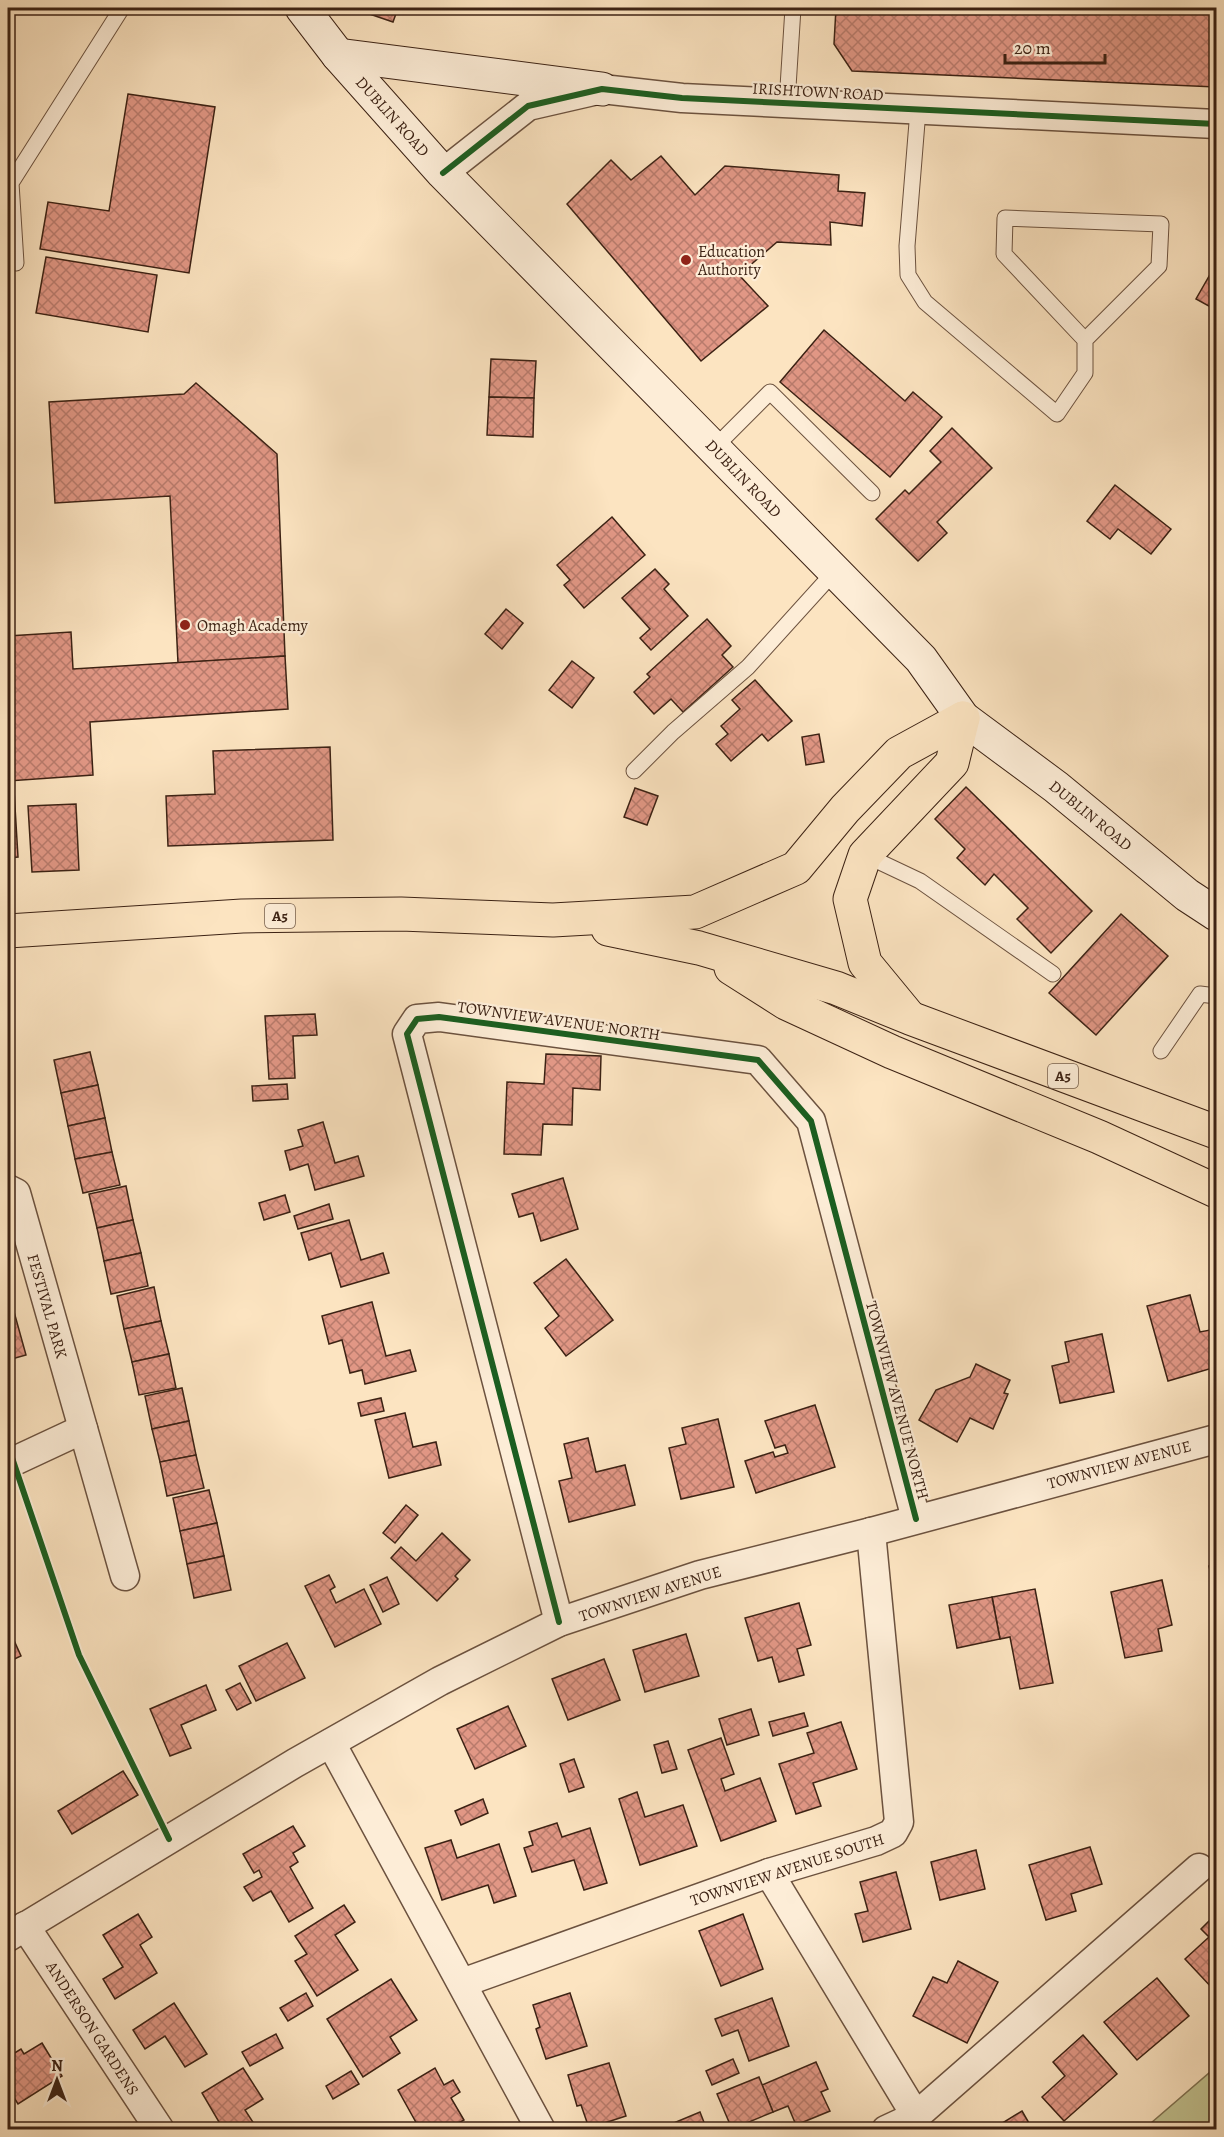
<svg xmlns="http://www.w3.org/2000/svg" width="1224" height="2137" viewBox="0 0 1224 2137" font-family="Alegreya,serif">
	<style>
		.green { fill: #c2c391; stroke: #7f7252; stroke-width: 1.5 }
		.building { fill: url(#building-cross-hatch); stroke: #3c2214; stroke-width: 1.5 }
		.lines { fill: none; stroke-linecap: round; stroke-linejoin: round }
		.service-casing { stroke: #6c523f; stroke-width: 17 }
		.minor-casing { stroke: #6c523f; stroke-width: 31 }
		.secondary-casing { stroke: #3c2214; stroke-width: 35 }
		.trunk-casing { stroke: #3c2214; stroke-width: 35 }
		.service { stroke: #fdedd7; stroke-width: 15 }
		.minor { stroke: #fdedd7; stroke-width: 28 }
		.secondary { stroke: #fdedd7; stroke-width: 33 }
		.trunk { stroke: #fce4c1; stroke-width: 33 }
		.cycleway-casing { stroke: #fdedd7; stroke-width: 10 }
		.cycleway { stroke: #1b5e20; stroke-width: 6 }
		.poi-dot { fill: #8f2418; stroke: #fdedd7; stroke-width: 2 }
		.labels { text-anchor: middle; stroke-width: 4.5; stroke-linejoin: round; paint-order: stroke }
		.shield { fill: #fdedd7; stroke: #765f4e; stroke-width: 1.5 }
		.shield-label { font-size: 15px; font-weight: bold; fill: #3c2214 }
		.street-label { font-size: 16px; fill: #3c2214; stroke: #fdedd7 }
		.poi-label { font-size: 16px; fill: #3c2214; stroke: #fdedd7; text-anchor: start }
	</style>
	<defs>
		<pattern id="building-cross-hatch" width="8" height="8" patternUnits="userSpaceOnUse" patternTransform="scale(1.5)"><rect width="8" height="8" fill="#e19785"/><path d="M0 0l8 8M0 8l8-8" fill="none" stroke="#b87b6c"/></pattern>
	</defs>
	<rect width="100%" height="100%" fill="#fce4c1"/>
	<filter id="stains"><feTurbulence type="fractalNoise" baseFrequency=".00333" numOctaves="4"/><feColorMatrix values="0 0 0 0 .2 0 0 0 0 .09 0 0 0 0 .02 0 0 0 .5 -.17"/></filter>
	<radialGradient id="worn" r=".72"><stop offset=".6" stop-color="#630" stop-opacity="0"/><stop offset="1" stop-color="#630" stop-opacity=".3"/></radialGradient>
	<path class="green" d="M1216 2067V2129H1143H1144Z"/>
	<g class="building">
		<path d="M352 8H398L393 22Z"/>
		<path d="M836 8H1216V87L852 71 834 44Z"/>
		<path d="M128 94 215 107 189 273 40 249 48 202 109 211Z"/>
		<path d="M661 156 695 195 725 166 839 175 838 191 865 193 862 226 830 222 831 245 777 242 739 275 768 306 701 361 567 204 611 160 631 180Z"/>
		<path d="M46 257 157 275 148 332 36 313Z"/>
		<path d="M1216 264V310L1196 299Z"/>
		<path d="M824 330 905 401 913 392 942 417 890 477 780 382Z"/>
		<path d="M491 359 536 361 534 398 489 397Z"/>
		<path d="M196 383 277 454 285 656 178 663 170 496 55 503 49 402 184 394Z"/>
		<path d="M489 397 534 398 533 437 487 435Z"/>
		<path d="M952 428 992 468 937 522 947 533 918 561 876 519 905 490 909 494 941 462 930 451Z"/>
		<path d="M1115 485 1171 529 1151 554 1118 529 1110 539 1087 521Z"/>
		<path d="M612 517 645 555 584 608 564 585 570 580 557 565Z"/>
		<path d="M655 569 669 584 664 589 688 616 651 650 640 638 650 629 622 598Z"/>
		<path d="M506 609 523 623 502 649 485 634Z"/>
		<path d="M707 619 731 646 722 655 733 667 683 712 671 699 654 714 634 692 650 677 647 674Z"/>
		<path d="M71 632 73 669 285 656 288 709 90 722 93 775 8 781V636Z"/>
		<path d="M572 661 594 678 572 708 549 690Z"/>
		<path d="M755 680 792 721 768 741 762 734 731 761 716 744 728 734 721 726 740 709 732 700Z"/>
		<path d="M819 734 824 762 806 765 802 737Z"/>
		<path d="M330 747 333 840 168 846 166 796 215 794 213 751Z"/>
		<path d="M966 787 1092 911 1051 953 1017 919 1028 908 994 874 985 885 957 858 965 849 935 819Z"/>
		<path d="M635 788 658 796 647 825 624 817Z"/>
		<path d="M14 790 18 857 8 858V791Z"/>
		<path d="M76 804 79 870 32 872 28 806Z"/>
		<path d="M1121 914 1168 956 1096 1035 1049 993Z"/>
		<path d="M315 1014 317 1035 293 1036 295 1078 269 1079 265 1016Z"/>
		<path d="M90 1052 98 1085 61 1093 54 1060Z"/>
		<path d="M546 1054 601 1056 600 1090 573 1088 572 1125 543 1124 541 1155 504 1154 507 1082 544 1084Z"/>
		<path d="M287 1084 288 1099 253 1101 252 1086Z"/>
		<path d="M98 1085 105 1118 68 1126 61 1093Z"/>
		<path d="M105 1118 112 1152 75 1159 68 1126Z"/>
		<path d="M323 1122 335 1163 358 1156 364 1176 315 1190 308 1164 290 1170 285 1151 303 1146 298 1130Z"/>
		<path d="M112 1152 120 1185 83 1193 75 1159Z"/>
		<path d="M563 1178 578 1229 541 1241 533 1213 519 1217 512 1194Z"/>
		<path d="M126 1186 133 1220 97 1228 89 1194Z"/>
		<path d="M285 1195 290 1212 264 1220 259 1203Z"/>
		<path d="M329 1204 333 1219 298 1229 294 1216Z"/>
		<path d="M133 1220 141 1253 104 1261 97 1228Z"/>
		<path d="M349 1220 361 1260 383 1253 389 1273 341 1287 331 1253 309 1260 301 1233Z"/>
		<path d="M141 1253 148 1286 111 1294 104 1261Z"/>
		<path d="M566 1259 613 1320 566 1356 545 1328 559 1316 534 1283Z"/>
		<path d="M154 1287 161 1321 124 1329 117 1296Z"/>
		<path d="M8 1290 26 1355 8 1360Z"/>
		<path d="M1190 1295 1200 1332 1210 1330 1216 1352V1367L1168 1381 1147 1306Z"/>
		<path d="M372 1302 386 1356 410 1350 416 1371 365 1384 362 1370 350 1373 342 1340 329 1344 322 1316Z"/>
		<path d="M161 1321 169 1354 132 1362 124 1329Z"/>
		<path d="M1102 1334 1114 1392 1060 1403 1052 1366 1069 1362 1065 1342Z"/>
		<path d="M169 1354 176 1388 139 1395 132 1362Z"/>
		<path d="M976 1364 1010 1380 1004 1393 1008 1394 993 1429 970 1418 957 1442 919 1420 936 1390 970 1377Z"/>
		<path d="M182 1388 189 1421 152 1429 145 1396Z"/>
		<path d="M381 1398 384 1411 361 1416 358 1403Z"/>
		<path d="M815 1405 835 1467 756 1493 745 1461 773 1452 775 1457 788 1453 785 1445 775 1448 765 1421Z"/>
		<path d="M405 1413 413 1447 436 1442 441 1465 389 1478 375 1420Z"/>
		<path d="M718 1419 734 1487 681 1499 669 1448 686 1444 682 1428Z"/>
		<path d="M189 1421 196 1455 160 1462 152 1429Z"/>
		<path d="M588 1438 596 1472 625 1465 635 1505 569 1522 559 1481 572 1478 564 1444Z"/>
		<path d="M196 1455 204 1488 167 1496 160 1462Z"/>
		<path d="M209 1490 217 1523 180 1531 173 1498Z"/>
		<path d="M406 1505 418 1515 395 1543 383 1533Z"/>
		<path d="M217 1523 224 1556 187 1564 180 1531Z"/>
		<path d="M442 1533 470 1560 455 1576 458 1579 437 1601 391 1558 401 1547 416 1561Z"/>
		<path d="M224 1556 231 1590 194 1598 187 1564Z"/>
		<path d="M1216 1564V1596L1209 1566Z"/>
		<path d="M329 1575 335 1587 330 1590 336 1603 364 1589 381 1624 335 1647 305 1586Z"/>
		<path d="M387 1577 399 1604 383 1612 370 1585Z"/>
		<path d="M1162 1580 1172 1625 1158 1629 1162 1651 1125 1658 1111 1592Z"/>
		<path d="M1035 1589 1053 1683 1020 1689 1010 1637 1000 1639 992 1597Z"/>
		<path d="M992 1597 1000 1639 957 1648 949 1605Z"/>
		<path d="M799 1603 811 1645 797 1649 804 1675 779 1682 772 1657 758 1661 745 1618Z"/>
		<path d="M8 1627 21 1656 8 1662Z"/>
		<path d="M686 1634 699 1676 645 1692 633 1650Z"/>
		<path d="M287 1643 305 1678 256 1701 239 1666Z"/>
		<path d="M604 1659 620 1700 568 1720 552 1679Z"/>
		<path d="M240 1683 251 1703 237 1710 226 1690Z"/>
		<path d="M206 1685 216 1710 181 1725 191 1748 170 1756 150 1709Z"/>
		<path d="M508 1706 526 1746 475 1769 457 1729Z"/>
		<path d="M751 1709 759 1735 727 1745 719 1719Z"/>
		<path d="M804 1713 808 1726 773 1736 769 1722Z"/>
		<path d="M841 1722 857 1769 813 1783 821 1806 796 1814 779 1764 814 1753 807 1733Z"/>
		<path d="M721 1738 734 1774 721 1779 725 1791 760 1778 776 1821 721 1841 688 1750Z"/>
		<path d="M668 1741 677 1769 662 1773 654 1745Z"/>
		<path d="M574 1759 584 1787 569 1792 560 1764Z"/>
		<path d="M123 1771 138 1795 72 1834 58 1811Z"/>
		<path d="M637 1792 645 1817 683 1805 697 1846 640 1865 619 1799Z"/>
		<path d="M483 1799 488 1813 461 1825 455 1811Z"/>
		<path d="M557 1823 562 1837 590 1828 607 1883 584 1890 574 1860 532 1872 524 1848 533 1845 529 1832Z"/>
		<path d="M293 1826 305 1846 293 1853 298 1862 290 1867 313 1908 289 1922 271 1891 253 1901 244 1887 262 1877 259 1870 254 1873 243 1854Z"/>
		<path d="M451 1840 457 1858 499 1844 516 1896 494 1903 488 1885 442 1900 425 1848Z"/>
		<path d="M1090 1847 1102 1884 1071 1894 1076 1911 1046 1920 1029 1865Z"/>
		<path d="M976 1850 985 1889 940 1900 931 1862Z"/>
		<path d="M896 1872 911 1929 863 1942 855 1914 868 1911 860 1882Z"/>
		<path d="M344 1905 355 1922 335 1935 358 1970 317 1996 295 1961 307 1954 295 1936Z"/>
		<path d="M138 1914 152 1937 140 1945 157 1973 115 1999 103 1979 123 1967 103 1935Z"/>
		<path d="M743 1914 763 1969 721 1986 699 1931Z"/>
		<path d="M1216 1914V1986L1213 1989 1185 1959 1209 1937 1201 1929Z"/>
		<path d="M958 1961 998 1982 967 2043 913 2016 933 1977 947 1983Z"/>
		<path d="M1157 1978 1189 2016 1137 2060 1104 2022Z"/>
		<path d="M391 1979 417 2020 390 2037 400 2053 363 2077 327 2019Z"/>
		<path d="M306 1993 313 2006 288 2021 280 2008Z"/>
		<path d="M570 1993 587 2046 546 2059 536 2029 540 2027 533 2005Z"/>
		<path d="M772 1998 789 2046 749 2061 738 2030 722 2036 715 2019Z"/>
		<path d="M174 2003 207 2054 185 2067 165 2036 145 2049 133 2030Z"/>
		<path d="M276 2034 283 2048 250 2066 242 2052Z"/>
		<path d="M1083 2035 1117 2074 1064 2121 1042 2097 1065 2076 1053 2062Z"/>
		<path d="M42 2043 62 2076 18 2104 8 2088V2057L21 2049 24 2054Z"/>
		<path d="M733 2059 739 2073 712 2085 706 2071Z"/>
		<path d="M816 2062 828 2089 821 2092 830 2111 796 2125 788 2106 773 2112 762 2085Z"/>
		<path d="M609 2063 626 2116 589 2128 581 2105 577 2106 568 2075Z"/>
		<path d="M243 2068 263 2099 245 2110 258 2130H218L222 2127 202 2093Z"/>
		<path d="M435 2068 444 2085 453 2080 460 2092 451 2098 464 2120 446 2130H412L418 2126 398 2090Z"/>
		<path d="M351 2071 359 2084 333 2099 326 2086Z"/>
		<path d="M759 2077 773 2112 732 2129 717 2094Z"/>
		<path d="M1022 2111 1033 2130H991Z"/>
		<path d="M700 2112 707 2130H657Z"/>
	</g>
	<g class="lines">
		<g class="service-casing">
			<g id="service">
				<path d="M787 103 793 8"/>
				<path d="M918 110 907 246 908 275 925 302 1057 414 1085 373V340L1004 254 1005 218 1161 224 1159 266 1085 340"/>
				<path d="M16 263 11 183 122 8"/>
				<path d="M714 448 770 392 872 493"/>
				<path d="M634 771 673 732 748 667 835 571"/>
				<path d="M865 855 920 881 1053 974"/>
				<path d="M1161 1051 1200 994 1216 996"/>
			</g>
		</g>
		<g class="minor-casing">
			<g id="minor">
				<path d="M443 173 528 106 602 89 682 98 1216 124"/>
				<path d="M8 1189 16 1193 125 1576"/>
				<path d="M8 1464 83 1429"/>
				<path d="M559 1622 407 1034 417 1019 439 1017 758 1060 811 1121 916 1519"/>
				<path d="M331 1743 541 2130"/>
				<path d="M769 1873 916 2116"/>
				<path d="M25 1926 160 2130"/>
				<path d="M8 1937 295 1763 440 1681 559 1622 700 1575 871 1532 1216 1439"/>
				<path d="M462 1983 769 1873 876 1841 893 1833 899 1822 871 1532"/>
				<path d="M886 2130 916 2116 1199 1868"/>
			</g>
		</g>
		<g class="secondary-casing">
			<g id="secondary">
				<path d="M302 8 338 55 443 173 921 659 963 718 1056 787 1187 895 1216 914"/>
				<path d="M338 55 602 89"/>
			</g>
		</g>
		<g class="trunk-casing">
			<g id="trunk">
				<path d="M608 929 699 948 836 988 910 1018 1216 1132"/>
				<path d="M8 931 242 916 401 914 553 920 695 912 796 868 845 809 899 753 963 718"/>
				<path d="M731 968 786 1003 892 1052 1099 1137 1216 1191"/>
				<path d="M907 1014 865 963 850 899 865 855 952 763 963 718"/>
			</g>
		</g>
		<use href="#service" class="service"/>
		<use href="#minor" class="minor"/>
		<use href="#secondary" class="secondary"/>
		<use href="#trunk" class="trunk"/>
		<g class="cycleway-casing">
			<g id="cycleway">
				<path d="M443 173 528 106 602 89 682 98 1216 124"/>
				<path d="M8 1446 79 1655 169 1839"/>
				<path d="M559 1622 407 1034 417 1019 439 1017 758 1060 811 1121 916 1519"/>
			</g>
		</g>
		<use href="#cycleway" class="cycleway"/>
	</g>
	<g class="poi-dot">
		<circle cx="686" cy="260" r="6"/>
		<circle cx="185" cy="625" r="6"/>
	</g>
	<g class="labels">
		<g class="shield">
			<rect x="265" y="904" width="30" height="24" rx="4.5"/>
			<rect x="1048" y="1064" width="30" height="24" rx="4.5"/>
		</g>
		<g class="shield-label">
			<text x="280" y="921">A5</text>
			<text x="1063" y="1081">A5</text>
		</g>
		<g class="street-label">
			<text transform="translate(818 91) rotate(3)" y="6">IRISHTOWN ROAD</text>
			<text transform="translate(393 116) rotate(48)" y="6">DUBLIN ROAD</text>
			<text transform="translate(744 478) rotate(46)" y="6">DUBLIN ROAD</text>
			<text transform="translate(1091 815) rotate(39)" y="6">DUBLIN ROAD</text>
			<text transform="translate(559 1020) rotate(8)" y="6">TOWNVIEW AVENUE NORTH</text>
			<text transform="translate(48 1306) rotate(74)" y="6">FESTIVAL PARK</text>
			<text transform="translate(898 1400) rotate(75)" y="6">TOWNVIEW AVENUE NORTH</text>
			<text transform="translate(1119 1464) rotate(-15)" y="6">TOWNVIEW AVENUE</text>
			<text transform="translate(650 1593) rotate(-18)" y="6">TOWNVIEW AVENUE</text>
			<text transform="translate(787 1869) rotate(-18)" y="6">TOWNVIEW AVENUE SOUTH</text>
			<text transform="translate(93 2028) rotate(57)" y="6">ANDERSON GARDENS</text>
		</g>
		<g class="poi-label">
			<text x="698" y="257">Education<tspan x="698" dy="18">Authority</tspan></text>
			<text x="197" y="631">Omagh Academy</text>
		</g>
	</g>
	<rect width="1224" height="2137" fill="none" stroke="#fce4c1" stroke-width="30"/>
	<rect x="9" y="9" width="1206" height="2119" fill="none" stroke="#3c2214" stroke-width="3"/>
	<rect x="15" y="15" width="1194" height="2107" fill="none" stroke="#3c2214" stroke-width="1.5"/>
	<g transform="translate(57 2080)" stroke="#fdedd7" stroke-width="4.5" paint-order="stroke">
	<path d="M0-4.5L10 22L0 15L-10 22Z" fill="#3c2214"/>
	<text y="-9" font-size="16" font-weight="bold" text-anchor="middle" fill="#3c2214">N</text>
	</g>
	<path d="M1005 54v9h100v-9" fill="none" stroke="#3c2214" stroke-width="3"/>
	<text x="1014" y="54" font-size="18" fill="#3c2214" stroke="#fdedd7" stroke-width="4.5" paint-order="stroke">20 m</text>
	<rect width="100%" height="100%" filter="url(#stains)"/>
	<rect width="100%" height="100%" fill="url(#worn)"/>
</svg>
